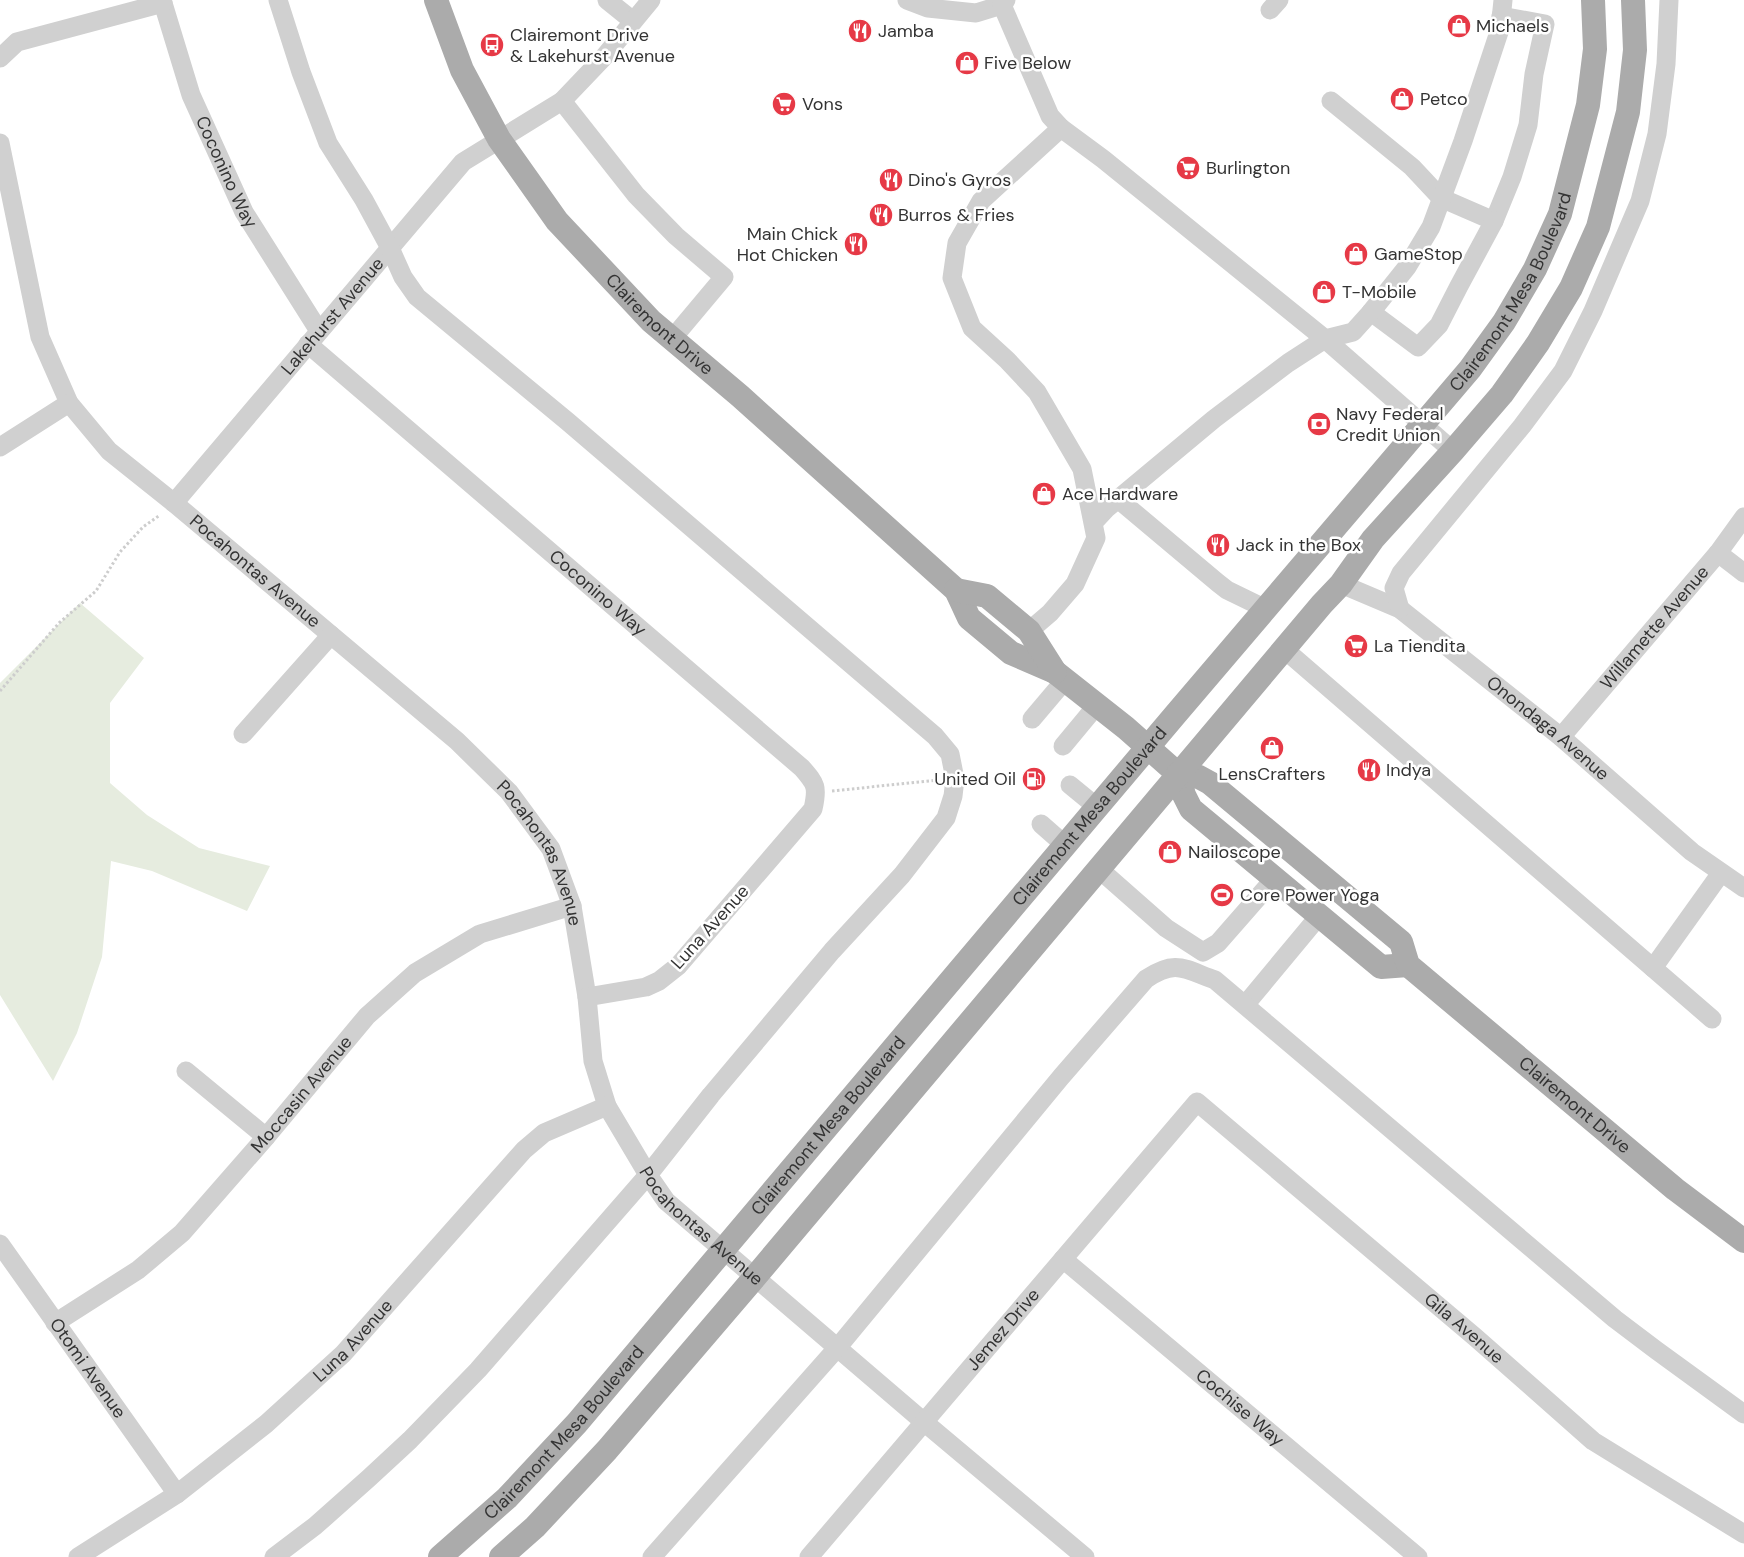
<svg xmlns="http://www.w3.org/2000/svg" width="1744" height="1557" viewBox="0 0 1744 1557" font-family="'DM Sans',sans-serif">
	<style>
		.green { fill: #e6ecdf }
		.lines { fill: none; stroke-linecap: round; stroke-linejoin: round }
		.path { stroke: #cdcdcd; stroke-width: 3; stroke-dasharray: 2.5 2.5; stroke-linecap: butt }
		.minor { stroke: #d0d0d0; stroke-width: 19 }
		.major { stroke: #ababab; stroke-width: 24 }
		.labels { text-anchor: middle; stroke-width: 5; stroke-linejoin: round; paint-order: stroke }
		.poi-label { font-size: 18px; fill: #333; stroke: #fff; text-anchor: start }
		.street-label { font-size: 18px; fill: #333; stroke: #fff }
	</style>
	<rect width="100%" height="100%" fill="#fff"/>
	<path class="green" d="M80 603 144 658 110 703V783L147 815 199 848 270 866 247 911 152 871 111 861 102 957 77 1033 53 1081 0 995V683Z"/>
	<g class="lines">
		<g class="path">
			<path d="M0 691 59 623 96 591 120 552 143 527 160 515"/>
			<path d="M832 791 938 780"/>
		</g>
		<g class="minor">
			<path id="s1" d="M162 0 191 95 244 212 319 331"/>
			<path d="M607 0 633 21"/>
			<path d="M907 0 928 8 976 13 1002 5"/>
			<path d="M1006 0 1002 5 1050 116 1061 128"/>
			<path d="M1270 10 1279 0"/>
			<path d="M0 58 17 42 163 3"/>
			<path d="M562 101 636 195 676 236 724 277 672 339"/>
			<path d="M1331 101 1412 167 1441 198 1494 221 1512 177 1528 125 1534 74 1545 24 1501 16"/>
			<path id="s2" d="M0 143 40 337 69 403 109 451 174 503 457 741 509 792 551 849 572 906 587 997 593 1061 607 1106 648 1175 666 1201 924 1422 1085 1557"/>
			<path d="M1371 312 1418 347 1439 325 1459 286 1494 221"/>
			<path id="s3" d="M308 344 802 768C816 784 818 787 813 809L678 966 659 981 646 987 587 997"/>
			<path d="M0 447 69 403"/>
			<path d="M1453 451 1325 339 1353 332 1371 312 1407 267 1431 227 1463 141 1500 29 1503 0"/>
			<path d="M1118 499 1218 583 1227 590 1266 609"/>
			<path id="s4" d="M174 503 463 162 562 101 604 57 651 0"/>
			<path d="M1718 553 1744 573"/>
			<path id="s5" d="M1341 584 1400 609 1561 737 1692 852 1744 888"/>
			<path d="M1400 609 1394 588 1401 573 1522 426 1563 371 1593 311 1640 201 1657 134 1666 64 1669 0"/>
			<path d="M1029 631 1050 613 1075 584 1096 538 1082 469 1037 392 1007 360 972 328 952 278 957 243 981 201 1061 128 1103 159 1325 339 1288 363 1214 419 1106 509 1093 523"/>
			<path d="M1284 649 1712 1019"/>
			<path d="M1032 719 1065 680"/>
			<path d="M243 734 331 635"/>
			<path id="s6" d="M1561 737 1718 553 1744 517"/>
			<path d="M1063 746 1097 705"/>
			<path d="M1070 785 1098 808"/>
			<path d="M1041 824 1066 846"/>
			<path d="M1099 869 1166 928 1203 952 1218 943 1274 879"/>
			<path d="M1653 968 1721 873"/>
			<path d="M1245 1005 1319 916"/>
			<path d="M186 1071 266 1137"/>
			<path id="s7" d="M0 1244 177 1494"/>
			<path id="s8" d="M1063 1259 1418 1557"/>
			<path id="s9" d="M55 1323 138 1270 182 1233 266 1137 367 1016 415 973 480 934 572 906"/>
			<path id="s10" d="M78 1557 177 1494 266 1424 343 1354 524 1150 544 1133 607 1106"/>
			<path d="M274 1557 315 1526 369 1478 410 1440 478 1370 648 1175 711 1095 832 951 902 875 946 818 953 796 955 779 950 754 935 736 567 421 417 297 403 277 390 248 364 200 328 143 301 72 278 0"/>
			<path d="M652 1557 838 1347 1061 1077 1146 979C1176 959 1184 969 1215 980L1615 1319 1656 1350 1744 1414"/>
			<path id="s11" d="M809 1557 1197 1102 1475 1337 1593 1441 1744 1534"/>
		</g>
		<g class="major">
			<path id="s12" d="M436 0 462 70 499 139 557 221 651 321 740 396 956 590 969 618 1011 653 1055 672 1126 728 1178 774 1184 795 1191 809 1381 967 1408 965"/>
			<path d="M956 590 987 596 1029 631 1055 672"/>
			<path id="s13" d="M1178 774 1199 777 1210 783 1401 942 1408 965 1675 1189 1744 1241"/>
			<path id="s14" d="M440 1557 507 1498 577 1423 1175 715 1470 369 1504 322 1535 269 1560 214 1588 105 1595 49 1593 0"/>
			<path d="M501 1557 535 1527 607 1450 755 1277 1322 604 1341 584 1373 539 1453 451 1502 394 1538 343 1571 288 1598 227 1628 112 1635 50 1633 0"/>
		</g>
	</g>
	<defs>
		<g id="shop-disc" transform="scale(1.25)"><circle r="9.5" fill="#e63946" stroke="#fff"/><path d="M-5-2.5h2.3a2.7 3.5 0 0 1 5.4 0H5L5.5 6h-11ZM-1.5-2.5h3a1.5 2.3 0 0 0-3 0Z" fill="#fff"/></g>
		<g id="restaurant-disc" transform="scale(1.25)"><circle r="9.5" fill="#e63946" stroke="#fff"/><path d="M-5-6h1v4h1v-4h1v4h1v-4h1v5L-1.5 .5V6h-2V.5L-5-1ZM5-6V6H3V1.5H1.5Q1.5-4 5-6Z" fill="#fff"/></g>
		<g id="bus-disc" transform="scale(1.25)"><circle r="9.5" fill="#e63946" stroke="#fff"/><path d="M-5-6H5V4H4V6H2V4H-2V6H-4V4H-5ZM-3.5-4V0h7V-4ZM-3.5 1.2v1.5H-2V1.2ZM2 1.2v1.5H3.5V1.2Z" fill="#fff"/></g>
		<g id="supermarket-disc" transform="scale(1.25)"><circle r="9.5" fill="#e63946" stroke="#fff"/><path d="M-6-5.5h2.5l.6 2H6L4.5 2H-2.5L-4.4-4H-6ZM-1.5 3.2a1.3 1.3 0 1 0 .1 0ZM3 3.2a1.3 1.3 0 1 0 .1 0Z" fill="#fff"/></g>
		<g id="bank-disc" transform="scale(1.25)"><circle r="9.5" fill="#e63946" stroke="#fff"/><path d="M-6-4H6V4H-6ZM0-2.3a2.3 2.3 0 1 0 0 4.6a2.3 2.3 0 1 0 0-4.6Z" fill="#fff"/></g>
		<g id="fuel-disc" transform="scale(1.25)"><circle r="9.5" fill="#e63946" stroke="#fff"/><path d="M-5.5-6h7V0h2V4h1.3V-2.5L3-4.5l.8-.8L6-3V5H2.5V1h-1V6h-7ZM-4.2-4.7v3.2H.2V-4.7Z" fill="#fff"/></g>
		<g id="stadium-disc" transform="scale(1.25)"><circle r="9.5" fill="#e63946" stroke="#fff"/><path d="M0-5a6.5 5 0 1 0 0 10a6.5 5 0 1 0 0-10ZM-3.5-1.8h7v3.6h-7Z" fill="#fff"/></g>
	</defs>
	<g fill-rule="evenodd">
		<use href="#shop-disc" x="1459" y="26"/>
		<use href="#restaurant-disc" x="860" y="31"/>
		<use href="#bus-disc" x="492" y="45"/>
		<use href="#shop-disc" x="967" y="63"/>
		<use href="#shop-disc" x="1402" y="99"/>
		<use href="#supermarket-disc" x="784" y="104"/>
		<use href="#supermarket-disc" x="1188" y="168"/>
		<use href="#restaurant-disc" x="891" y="180"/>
		<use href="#restaurant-disc" x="881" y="215"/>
		<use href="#restaurant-disc" x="856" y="244"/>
		<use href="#shop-disc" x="1356" y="254"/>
		<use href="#shop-disc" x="1324" y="292"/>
		<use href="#bank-disc" x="1319" y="424"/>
		<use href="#shop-disc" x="1044" y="494"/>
		<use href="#restaurant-disc" x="1218" y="545"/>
		<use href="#supermarket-disc" x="1356" y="646"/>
		<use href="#shop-disc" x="1272" y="748"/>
		<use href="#restaurant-disc" x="1369" y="770"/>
		<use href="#fuel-disc" x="1034" y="779"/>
		<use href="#shop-disc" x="1170" y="852"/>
		<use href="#stadium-disc" x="1222" y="895"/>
	</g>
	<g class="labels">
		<g class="poi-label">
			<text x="1476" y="32">Michaels</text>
			<text x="878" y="37">Jamba</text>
			<text x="510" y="41">Clairemont Drive<tspan x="510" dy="21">&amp; Lakehurst Avenue</tspan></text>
			<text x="984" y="69">Five Below</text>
			<text x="1420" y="105">Petco</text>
			<text x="802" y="110">Vons</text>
			<text x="1206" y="174">Burlington</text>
			<text x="908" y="186">Dino's Gyros</text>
			<text x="898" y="221">Burros &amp; Fries</text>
			<text x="838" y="240" text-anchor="end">Main Chick<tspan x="838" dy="21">Hot Chicken</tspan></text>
			<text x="1374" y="260">GameStop</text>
			<text x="1342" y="298">T-Mobile</text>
			<text x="1336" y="420">Navy Federal<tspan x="1336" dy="21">Credit Union</tspan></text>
			<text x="1062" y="500">Ace Hardware</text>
			<text x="1236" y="551">Jack in the Box</text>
			<text x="1374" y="652">La Tiendita</text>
			<text x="1386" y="776">Indya</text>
			<text x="1272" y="780" text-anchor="middle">LensCrafters</text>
			<text x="1016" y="785" text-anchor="end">United Oil</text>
			<text x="1188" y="858">Nailoscope</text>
			<text x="1240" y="901">Core Power Yoga</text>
		</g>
		<g class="street-label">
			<text dy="6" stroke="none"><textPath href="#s1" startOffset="184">Coconino Way</textPath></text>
			<text dy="6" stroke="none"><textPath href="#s14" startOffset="1661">Clairemont Mesa Boulevard</textPath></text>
			<text dy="6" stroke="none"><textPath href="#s4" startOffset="245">Lakehurst Avenue</textPath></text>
			<text dy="6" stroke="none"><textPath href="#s12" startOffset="399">Clairemont Drive</textPath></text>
			<text dy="6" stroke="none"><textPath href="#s2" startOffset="522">Pocahontas Avenue</textPath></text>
			<text dy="6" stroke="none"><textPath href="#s3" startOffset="382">Coconino Way</textPath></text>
			<text dy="6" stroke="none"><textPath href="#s6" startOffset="144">Willamette Avenue</textPath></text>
			<text dy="6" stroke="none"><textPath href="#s5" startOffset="254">Onondaga Avenue</textPath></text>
			<text dy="6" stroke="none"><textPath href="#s14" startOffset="986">Clairemont Mesa Boulevard</textPath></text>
			<text dy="6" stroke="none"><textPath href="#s2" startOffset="928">Pocahontas Avenue</textPath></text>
			<text transform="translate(710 927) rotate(-48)" y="6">Luna Avenue</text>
			<text dy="6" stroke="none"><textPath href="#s9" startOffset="339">Moccasin Avenue</textPath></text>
			<text dy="6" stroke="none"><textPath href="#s13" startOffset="524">Clairemont Drive</textPath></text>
			<text dy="6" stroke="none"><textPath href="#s14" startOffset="581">Clairemont Mesa Boulevard</textPath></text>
			<text dy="6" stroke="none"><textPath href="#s2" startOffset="1348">Pocahontas Avenue</textPath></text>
			<text dy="6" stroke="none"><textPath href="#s11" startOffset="948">Gila Avenue</textPath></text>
			<text dy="6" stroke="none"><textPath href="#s11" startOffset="299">Jemez Drive</textPath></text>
			<text dy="6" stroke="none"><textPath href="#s10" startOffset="351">Luna Avenue</textPath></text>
			<text dy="6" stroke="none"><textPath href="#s7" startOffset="152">Otomi Avenue</textPath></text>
			<text dy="6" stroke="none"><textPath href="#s8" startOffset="231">Cochise Way</textPath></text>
			<text dy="6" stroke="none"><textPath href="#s14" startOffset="176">Clairemont Mesa Boulevard</textPath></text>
		</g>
	</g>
</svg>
